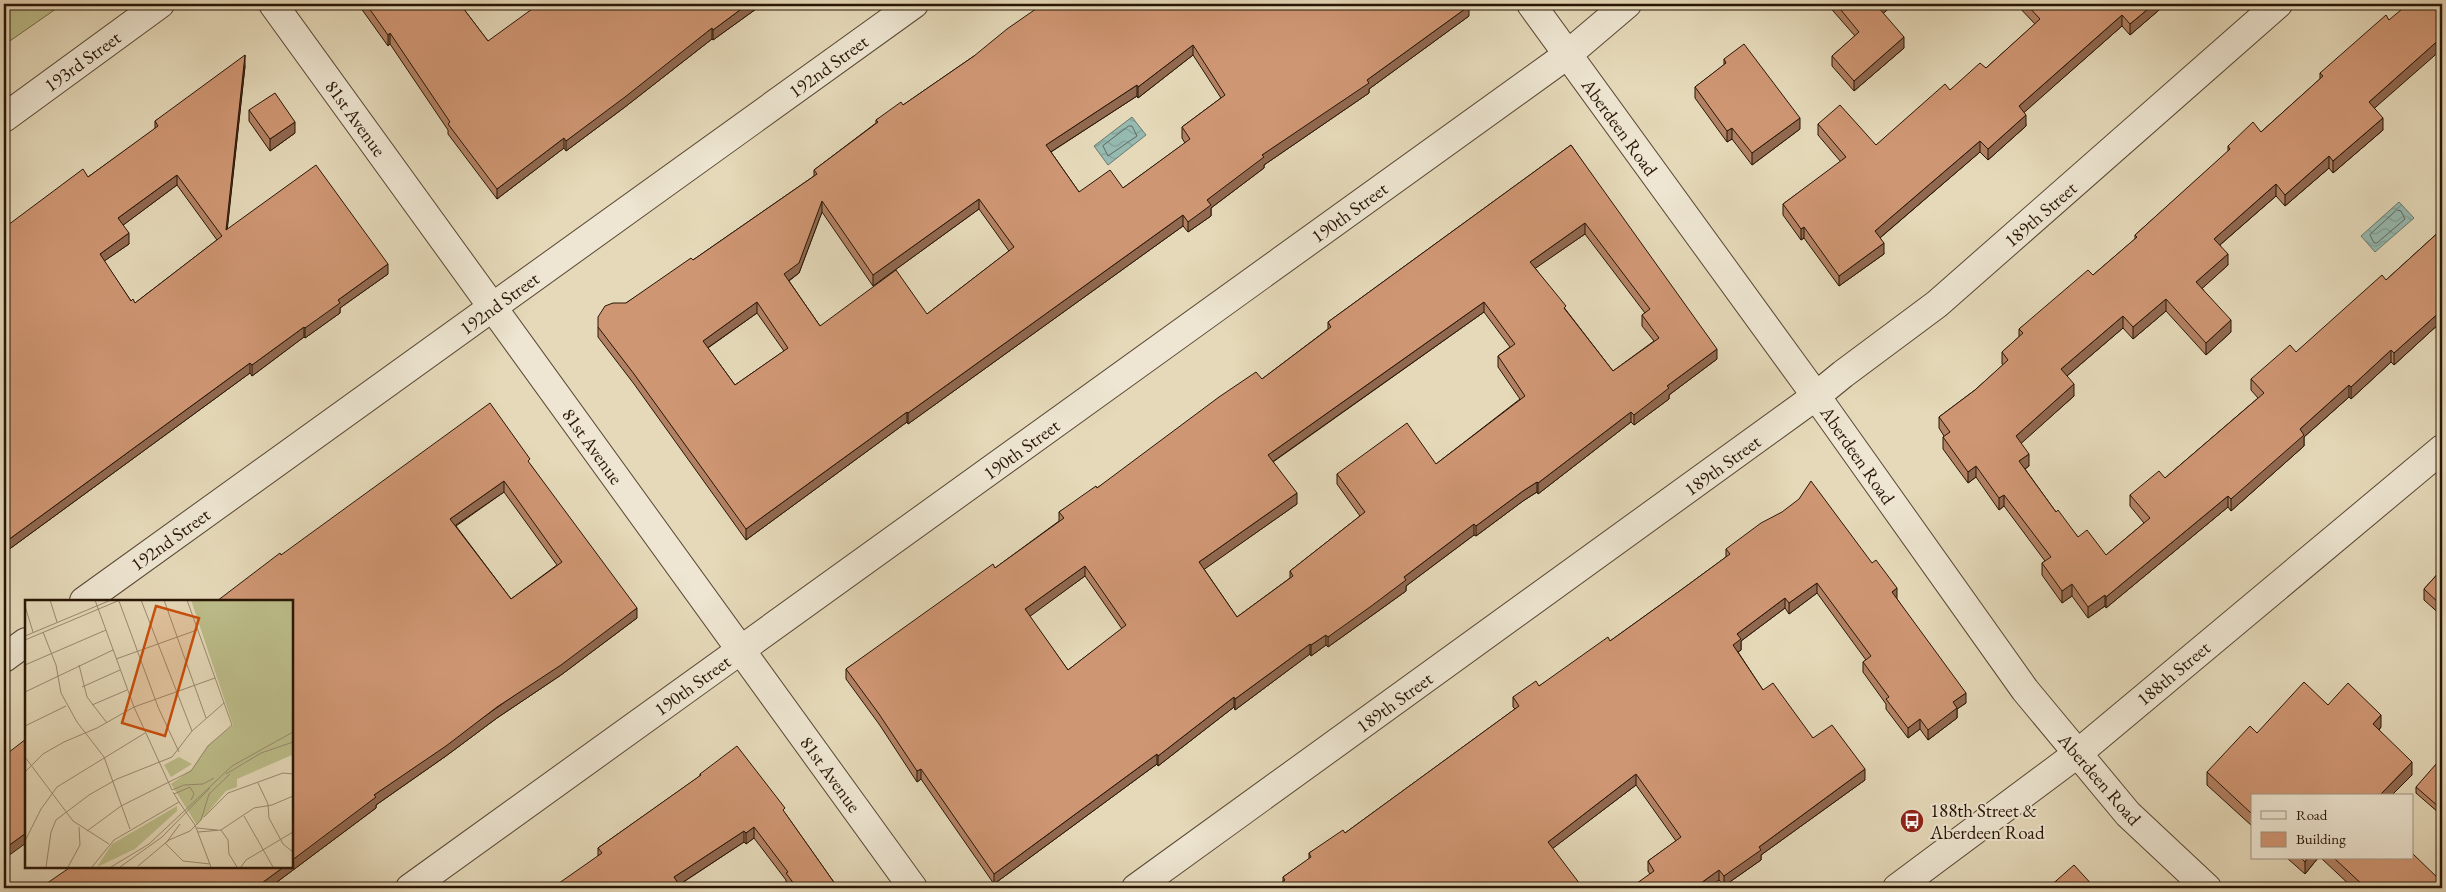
<svg xmlns="http://www.w3.org/2000/svg" width="2446" height="892" viewBox="0 0 2446 892" font-family="'EB Garamond',serif">
	<style>
		.park { fill: #bcbd8a; stroke: #726a48 }
		.water { fill: url(#water-waves); stroke: #6a786d }
		.lines { fill: none; stroke-linecap: round; stroke-linejoin: round }
		.shore { stroke: #60685c; stroke-width: 1 }
		.minor-casing { stroke: #584733; stroke-width: 30 }
		.tertiary-casing { stroke: #584733; stroke-width: 30 }
		.minor { stroke: #eee6d2; stroke-width: 28 }
		.tertiary { stroke: #eee6d2; stroke-width: 28 }
		.wall { fill: #b28163; stroke: #291606; fill-rule: evenodd }
		.shaded-wall { fill: #916950; stroke: #291606 }
		.building { fill: #cf9673; stroke: #291606; fill-rule: evenodd }
		.labels { text-anchor: middle; stroke-width: 4; stroke-linejoin: round; paint-order: stroke }
		.street-label { font-size: 19px; fill: #291606; stroke: #eee6d2 }
		.poi-label { font-size: 19px; fill: #291606; stroke: #eee6d2; text-anchor: start }
		.inset-road { fill: none; stroke: #9a8b71; stroke-width: 1 }
		.view { fill: #cb4f0b; fill-opacity: 0.15; stroke: #cb4f0b; stroke-width: 2.5 }
		.inset-edge { fill: none; stroke: #291606; stroke-width: 2.5 }
	</style>
	<defs>
		<pattern id="water-waves" width="16" height="10" patternUnits="userSpaceOnUse" patternTransform="scale(1.25)"><rect width="16" height="10" fill="#96bab1"/><path d="M0 5q4-4 8 0t8 0" fill="none" stroke="#819f97"/></pattern>
	</defs>
	<rect width="100%" height="100%" fill="#e5d9b9"/>
	<filter id="stains"><feTurbulence type="fractalNoise" baseFrequency=".004" numOctaves="4"/><feColorMatrix values="0 0 0 0 .2 0 0 0 0 .09 0 0 0 0 .02 0 0 0 .5 -.17"/></filter>
	<radialGradient id="worn" r=".72"><stop offset=".6" stop-color="#630" stop-opacity="0"/><stop offset="1" stop-color="#630" stop-opacity=".3"/></radialGradient>
	<path class="park" d="M4 4H63L4 45Z"/>
	<g class="water">
		<path d="M1132 117 1146 135 1108 165 1094 146Z"/>
		<path d="M2399 202 2414 218 2375 252 2361 236Z"/>
	</g>
	<g class="lines">
		<g class="shore">
			<path d="M1129 126H1132L1137 136 1108 156 1103 146Z"/>
			<path d="M2397 210 2401 211 2405 219 2377 243H2374L2370 235Z"/>
		</g>
		<g class="minor-casing">
			<g id="minor">
				<path d="M273 4 913 888"/>
				<path d="M1531 4 1816 396 2025 690 2128 814 2207 888"/>
				<path d="M4 118 160 4"/>
				<path d="M84 601 914 4"/>
				<path d="M4 658 26 642"/>
				<path d="M410 888 1567 55 1627 4"/>
				<path d="M1136 888 1816 396 1843 374 1937 304 2278 4"/>
			</g>
		</g>
		<g class="tertiary-casing">
			<path id="tertiary" d="M1897 888 2077 754 2442 449"/>
		</g>
		<use href="#minor" class="minor"/>
		<use href="#tertiary" class="tertiary"/>
	</g>
	<g class="wall">
		<path d="M358 4H460L488 41 763 4 713 40 712 39 625 107 566 151 564 148 497 199 448 134V130L390 44 388 46Z"/>
		<path d="M1827 4H1894L1883 13 1904 48 1854 91 1832 66V56L1855 36Z"/>
		<path d="M2016 4H2166L2130 35 2122 26 2024 112 2026 126 1988 160 1980 152 1880 238 1884 254 1839 286 1804 238 1801 240 1783 215V204L1841 162 1818 135V124L1876 145 1950 90 1986 68 2035 24Z"/>
		<path d="M1469 16 1369 89V93L1264 165V168L1211 208V216L1188 232 1183 226 908 424 907 422 746 540 634 384 598 337V327L626 303 693 260 814 176V170L876 123V120L903 105 974 56ZM1193 55 1221 98 1182 127V138L1185 143 1123 188 1079 192 1051 152 1137 96 1138 98ZM979 209 1009 251 927 314 820 326 789 281 799 273 822 212 873 286ZM757 313 784 351 735 385 708 348Z"/>
		<path d="M1724 59 1800 129 1752 165 1732 139 1727 142 1695 98V87L1724 65Z"/>
		<path d="M245 66 227 229 388 274 340 308V313L305 338 304 337 252 376 250 373 4 553 88 177 155 129V121ZM177 185 217 240 135 303 131 301 104 261 129 244 123 225Z"/>
		<path d="M2320 73 2374 108 2383 130 2333 173 2329 168 2285 206 2276 196 2220 245 2228 265 2202 288 2231 332 2206 355 2166 311 2133 339 2123 328 2067 376 2074 396 2021 443 2029 466 2025 469 2056 512 2078 537 2106 555 2144 523 2130 506V495L2165 478 2258 398 2251 390V379L2296 352 2386 280 2442 229V321L2394 365 2391 362 2351 399 2349 397 2304 437V446L2231 511 2228 507 2106 608 2105 606 2088 618 2072 596 2062 603 2042 575V563L2045 561 2004 506 1999 510 1976 477 1968 483 1943 449V437L1944 436 1939 428V417L1975 390 2003 365 2002 364V352L2019 337V329L2093 275 2135 239V235L2228 152V146L2261 132 2320 79Z"/>
		<path d="M249 110 295 133 270 151 249 121Z"/>
		<path d="M1571 145 1717 359 1669 395V399L1634 425 1631 422 1538 494 1537 492 1523 501 1476 536 1474 535 1406 586V591L1370 617 1328 647 1326 645 1311 656 1310 654 1235 710 1234 707 1158 766 1157 764 994 884 921 779 917 782 879 724 846 679V669L995 568 1059 521V512L1097 488 1262 379 1328 329V322ZM1585 234 1645 313 1642 315V326L1654 341 1613 371 1566 310 1535 268ZM1484 312 1510 347 1498 356V367L1520 399 1436 464 1337 474V484L1360 516 1290 571V578L1237 617 1204 569 1297 504 1273 462ZM1085 576 1122 629 1068 670 1029 616Z"/>
		<path d="M530 464 637 618 561 675 497 718 446 756 376 805V808L269 888H40L291 866 281 555ZM504 492 557 565 511 599 456 526Z"/>
		<path d="M1726 549 1897 599 1966 703 1957 709V718L1928 740 1920 729 1908 738 1886 709V704L1863 672V662L1866 660 1817 593 1789 614 1785 608 1741 641V650L1738 652 1763 690 1813 738 1865 780 1761 855V860L1724 886 1719 880 1650 874 1648 871V861L1676 841 1636 785 1553 848 1283 882V877L1309 859V853L1345 833 1515 709 1513 707V697L1539 686 1610 641 1681 590 1726 557Z"/>
		<path d="M2442 569V616L2424 600V589Z"/>
		<path d="M2381 727 2379 730 2412 775 2391 796H2252V826L2207 785V772L2257 733Z"/>
		<path d="M2442 768V809L2439 813 2416 793V787Z"/>
		<path d="M700 774 785 813 838 888H790L786 884V880L754 838 746 844 744 842 679 885 598 856V848L700 776Z"/>
		<path d="M2287 858H2318L2305 874Z"/>
		<path d="M2321 858H2412L2442 888H2353Z"/>
	</g>
	<g class="shaded-wall">
		<path d="M748 4H763L713 40V30Z"/>
		<path d="M1882 4H1894L1878 18V7Z"/>
		<path d="M2154 4H2166L2130 35V24Z"/>
		<path d="M1469 6V16L1369 89V93L1264 165V168L1211 208V216L1188 232V222L1207 200 1262 155 1367 80Z"/>
		<path d="M2122 15V26L2019 117V106Z"/>
		<path d="M712 28V39L625 107 566 151V141Z"/>
		<path d="M390 33V44L388 46V35Z"/>
		<path d="M1904 37V48L1854 91V81Z"/>
		<path d="M2442 37V49L2369 113V102Z"/>
		<path d="M1193 45V55L1138 98V87Z"/>
		<path d="M245 55V66L226 241V230Z"/>
		<path d="M1137 85V96L1046 155V145Z"/>
		<path d="M2026 115V126L1988 160V149Z"/>
		<path d="M1800 118V129L1752 165V153Z"/>
		<path d="M2383 118V130L2333 173V161Z"/>
		<path d="M295 122V133L270 151V139Z"/>
		<path d="M1732 128V139L1727 142V131Z"/>
		<path d="M564 138V148L497 199V189Z"/>
		<path d="M1980 141V152L1875 242V231Z"/>
		<path d="M2329 156V168L2285 206V195Z"/>
		<path d="M177 175V185L118 229V218Z"/>
		<path d="M2276 184V196L2214 250V239Z"/>
		<path d="M979 199V209L873 286V275Z"/>
		<path d="M822 201V212L799 273 784 284V274Z"/>
		<path d="M1183 215V226L908 424V413Z"/>
		<path d="M1585 223V234L1530 272V262Z"/>
		<path d="M1804 227V238L1801 240V229Z"/>
		<path d="M129 233V244L100 264V254Z"/>
		<path d="M1884 243V254L1839 286V276Z"/>
		<path d="M2228 254V265L2196 294V282Z"/>
		<path d="M388 264V274L340 308V313L305 338V328L338 300Z"/>
		<path d="M2166 299V311L2133 339V327Z"/>
		<path d="M757 302V313L703 351V341Z"/>
		<path d="M1484 302V312L1268 465V455Z"/>
		<path d="M2442 310V321L2394 365V353Z"/>
		<path d="M2123 316V328L2061 381V369Z"/>
		<path d="M2231 320V332L2206 355V343Z"/>
		<path d="M304 327V337L252 376V365Z"/>
		<path d="M1717 349V359L1669 395V399L1634 425V415L1667 386Z"/>
		<path d="M2391 350V362L2351 399V387Z"/>
		<path d="M250 363V373L4 553V543Z"/>
		<path d="M2074 384V396L2016 448V436Z"/>
		<path d="M2349 385V397L2304 437V446L2231 511V499L2300 429Z"/>
		<path d="M907 412V422L746 540V529Z"/>
		<path d="M1631 412V422L1538 494V483Z"/>
		<path d="M2029 454V466L2019 473V461Z"/>
		<path d="M1976 466V477L1968 483V472Z"/>
		<path d="M504 481V492L450 529V519Z"/>
		<path d="M1537 482V492L1523 501 1476 536V526L1523 491Z"/>
		<path d="M1297 493V504L1199 573V562Z"/>
		<path d="M2004 495V506L1999 510V498Z"/>
		<path d="M2228 496V507L2106 608V597Z"/>
		<path d="M1474 524V535L1406 586V591L1328 647V637L1404 577Z"/>
		<path d="M1085 566V576L1025 620V609Z"/>
		<path d="M1817 583V593L1789 614V603Z"/>
		<path d="M2072 584V596L2062 603V591Z"/>
		<path d="M1897 588V599L1892 603V592Z"/>
		<path d="M2105 595V606L2088 618V607Z"/>
		<path d="M1785 598V608L1741 641V650L1733 655V645L1737 634Z"/>
		<path d="M637 608V618L561 675 497 718 446 756 376 805V808L269 888H255L285 866H291V861L374 795Z"/>
		<path d="M1326 635V645L1311 656V645Z"/>
		<path d="M1310 644V654L1235 710V699Z"/>
		<path d="M1966 693V703L1957 709V718L1928 740V730L1953 702Z"/>
		<path d="M1234 697V707L1158 766V756Z"/>
		<path d="M2381 715V727L2373 736V724Z"/>
		<path d="M1920 719V729L1908 738V728Z"/>
		<path d="M1157 754V764L994 884V874Z"/>
		<path d="M2412 762V775L2391 796H2379Z"/>
		<path d="M921 769V779L917 782V771Z"/>
		<path d="M1865 769V780L1761 855V860L1724 886V876L1759 847Z"/>
		<path d="M1636 774V785L1548 852V842Z"/>
		<path d="M2442 803V809L2439 813V807Z"/>
		<path d="M754 827V838L746 844V833Z"/>
		<path d="M744 831V842L674 888V877Z"/>
		<path d="M26 833V843L4 859V849Z"/>
		<path d="M2307 858H2318L2305 874V862Z"/>
		<path d="M1719 870V880L1708 888H1694Z"/>
	</g>
	<g class="building">
		<path d="M366 4H460L488 41 539 4H748L713 30 712 28 625 97 566 141 564 138 497 189 448 124 450 122 390 33 388 35Z"/>
		<path d="M1043 4H1467L1469 6 1367 80 1369 83 1262 155 1264 157 1207 200 1211 205 1188 222 1183 215 908 413 907 412 746 529 634 374 598 327V317L605 306 613 303H626L691 258 693 260 817 174 814 170 878 122 876 120 901 102 903 105 974 56 1007 29ZM1193 45 1225 95 1182 127 1190 139 1123 188 1110 170 1079 192 1046 145 1137 85 1138 87ZM979 199 1014 247 927 314 896 270 820 326 784 274 799 263 822 201 873 275ZM757 302 788 348 735 385 703 341Z"/>
		<path d="M1836 4H1882L1878 7 1904 37 1854 81 1832 56 1859 32Z"/>
		<path d="M2026 4H2154L2130 24 2122 15 2019 106 2026 115 1988 149 1980 141 1875 231 1884 243 1839 276 1804 227 1801 229 1783 204 1846 157 1818 124 1840 105 1876 145 1945 84 1950 90 1980 63 1986 68 2040 19Z"/>
		<path d="M2408 4H2442V37L2369 102 2383 118 2333 161 2329 156 2285 195 2276 184 2214 239 2228 254 2196 282 2231 320 2206 343 2166 299 2133 327 2123 316 2061 369 2074 384 2016 436 2029 454 2019 461 2056 512 2058 510 2078 537 2087 530 2106 555 2150 518 2130 495 2159 471 2165 478 2264 393 2251 379 2290 345 2296 352 2382 275 2386 280 2442 229V310L2394 353 2391 350 2351 387 2349 385 2300 429 2304 435 2231 499 2228 496 2106 597 2105 595 2088 607 2072 584 2062 591 2042 563 2051 557 2004 495 1999 498 1976 466 1968 472 1943 437 1950 432 1939 417 1975 390 2008 360 2002 352 2023 333 2019 329 2088 270 2093 275 2137 237 2135 235 2230 149 2228 146 2253 122 2261 132 2323 76 2320 73 2386 15 2389 20Z"/>
		<path d="M1744 44 1800 118 1752 153 1732 128 1727 131 1695 87 1726 63 1724 59Z"/>
		<path d="M245 55 226 230 316 165 388 264 338 300 340 303 305 328 304 327 252 365 250 363 4 543V228L83 169 88 177 158 126 155 121ZM177 175 222 236 135 303 133 299 131 301 100 254 129 233 118 218Z"/>
		<path d="M275 93 295 122 270 139 249 110Z"/>
		<path d="M1571 145 1717 349 1667 386 1669 388 1634 415 1631 412 1538 483 1537 482 1523 491 1476 526 1474 524 1404 577 1406 580 1370 607 1328 637 1326 635 1311 645 1310 644 1235 699 1234 697 1158 756 1157 754 994 874 921 769 917 771 879 714 846 669 993 564 995 568 1064 518 1059 512 1096 486 1097 488 1219 397 1256 372 1262 379 1331 327 1328 322ZM1585 223 1650 309 1642 315 1659 338 1613 371 1564 308 1566 306 1530 262ZM1484 302 1515 344 1498 356 1525 396 1436 464 1407 423 1337 474 1365 512 1290 571 1293 576 1237 617 1199 562 1297 493 1268 455ZM1085 566 1126 625 1068 670 1025 609Z"/>
		<path d="M490 403 530 459 528 461 637 608 561 665 497 707 446 746 374 795 376 797 291 861V601H217L280 553 281 555ZM504 481 562 562 511 599 450 519Z"/>
		<path d="M1811 481 1872 563 1876 560 1897 588 1892 592 1966 693 1953 702 1957 708 1928 730 1920 719 1908 728 1886 699 1889 697 1863 662 1871 656 1817 583 1789 603 1785 598 1737 634 1741 639 1733 645 1763 690 1773 683 1813 738 1832 725 1865 769 1759 847 1761 850 1724 876 1719 870 1694 888H1630L1654 871 1648 861 1681 837 1636 774 1548 842 1583 888H1274L1285 880 1283 877 1311 857 1309 853 1343 830 1345 833 1519 706 1513 697 1536 681 1539 686 1608 637 1610 641 1681 590 1730 554 1726 549 1761 523 1782 512 1799 499Z"/>
		<path d="M2442 569V606L2424 589Z"/>
		<path d="M2304 682 2328 705 2348 683 2381 715 2373 724 2412 762 2379 796H2252V814L2207 772 2250 726 2257 733Z"/>
		<path d="M26 739V833L4 849V756Z"/>
		<path d="M737 746 785 808 783 810 838 888H797L786 873 788 872 754 827 746 833 744 831 674 877 681 888H552L602 853 598 848 701 775 700 774Z"/>
		<path d="M2437 763 2442 768V803L2439 807 2416 787Z"/>
		<path d="M2412 853 2442 882V888H2366L2334 858H2412Z"/>
		<path d="M2301 858H2307L2305 862Z"/>
		<path d="M2074 865 2095 888H2048Z"/>
		<path d="M72 866H285L255 888H40Z"/>
	</g>
	<defs>
		<g id="bus-disc" transform="scale(1.25)"><circle r="9.5" fill="#8f2418" stroke="#eee6d2"/><path d="M-5-6H5V4H4V6H2V4H-2V6H-4V4H-5ZM-3.5-4V0h7V-4ZM-3.5 1.2v1.5H-2V1.2ZM2 1.2v1.5H3.5V1.2Z" fill="#fff"/></g>
	</defs>
	<g fill-rule="evenodd">
		<use href="#bus-disc" x="1912" y="821"/>
	</g>
	<g class="labels">
		<g class="street-label">
			<text transform="translate(82 61) rotate(-36)" y="7">193rd Street</text>
			<text transform="translate(828 66) rotate(-36)" y="7">192nd Street</text>
			<text transform="translate(356 118) rotate(54)" y="7">81st Avenue</text>
			<text transform="translate(1620 127) rotate(54)" y="7">Aberdeen Road</text>
			<text transform="translate(1349 212) rotate(-36)" y="7">190th Street</text>
			<text transform="translate(2040 214) rotate(-41)" y="7">189th Street</text>
			<text transform="translate(499 303) rotate(-36)" y="7">192nd Street</text>
			<text transform="translate(593 446) rotate(54)" y="7">81st Avenue</text>
			<text transform="translate(1021 449) rotate(-36)" y="7">190th Street</text>
			<text transform="translate(1858 455) rotate(55)" y="7">Aberdeen Road</text>
			<text transform="translate(1722 465) rotate(-36)" y="7">189th Street</text>
			<text transform="translate(170 539) rotate(-36)" y="7">192nd Street</text>
			<text transform="translate(2173 673) rotate(-40)" y="7">188th Street</text>
			<text transform="translate(692 685) rotate(-36)" y="7">190th Street</text>
			<text transform="translate(1394 702) rotate(-36)" y="7">189th Street</text>
			<text transform="translate(831 774) rotate(54)" y="7">81st Avenue</text>
			<text transform="translate(2100 779) rotate(49)" y="7">Aberdeen Road</text>
		</g>
		<g class="poi-label">
			<text x="1930" y="817">188th Street &amp;<tspan x="1930" dy="22">Aberdeen Road</tspan></text>
		</g>
	</g>
	<g transform="translate(25 600)">
		<rect width="268" height="268" fill="#e5d9b9"/>
		<path d="M152 206V211L110 249 72 267 87 244Z" fill="#bcbd8a"/>
		<path d="M166 0H267V155L212 179V187L201 191 172 225 146 184 167 169 183 145 208 125ZM154 157 167 164 146 177 139 165Z" fill="#bcbd8a"/>
		<path class="inset-road" d="M25 0 32 22M70 0 109 107 147 190M116 0 167 131M139 0 181 118M94 1 133 107 154 152M0 6 8 32M18 32 31 65 36 93 52 122 79 157 105 229M0 36 86 0M0 40 95 0M91 59 172 30M0 65 81 30M54 65 62 97 82 123M57 87 95 70M0 92 88 50M67 105 102 90M0 126 41 106M0 157 48 221 84 244M0 172 18 154 39 142 72 128 109 107 190 78M201 174 236 153 268 142M233 183 243 204 244 218 258 244 268 252M147 190 159 185 178 184 189 178M149 194 165 187 169 194 166 200M154 202 170 225 186 267M219 216 248 267M179 217 203 193 258 173 268 174M176 220 184 194 205 174M172 228 192 230M196 230 203 240 204 254 212 267M62 231 96 206 166 171 183 146 207 125 162 0M173 232 196 230 229 208 247 205 268 196M0 241 16 209 32 187 120 133M140 243 158 261 185 264M141 243 155 224M113 266 144 240 165 231 176 220M21 267 26 232 31 220 64 195 92 179 147 157 167 131 199 103M43 267 55 245 54 227M67 267 89 240 154 202 148 192M86 267 124 244 207 166 268 132M95 267 137 237 185 188M216 267 221 260 268 232"/>
		<path class="view" d="M131 6 174 18 140 136 97 123Z"/>
		<rect width="268" height="268" class="inset-edge"/>
	</g>
	<rect width="2446" height="892" fill="none" stroke="#e5d9b9" stroke-width="20"/>
	<rect x="5" y="5" width="2436" height="882" fill="none" stroke="#291606" stroke-width="2.5"/>
	<rect x="10" y="10" width="2426" height="872" fill="none" stroke="#291606"/>
	<rect x="2251" y="794" width="162" height="65" fill="#eee6d2" stroke="#9f9380"/>
	<rect x="2261" y="811" width="25" height="8" fill="#eee6d2" stroke="#9f9380"/>
	<text x="2296" y="820" font-size="15" fill="#291606">Road</text>
	<rect x="2261" y="832" width="25" height="15" fill="#cf9673" stroke="#9f9380"/>
	<text x="2296" y="844" font-size="15" fill="#291606">Building</text>
	<rect width="100%" height="100%" filter="url(#stains)"/>
	<rect width="100%" height="100%" fill="url(#worn)"/>
</svg>
